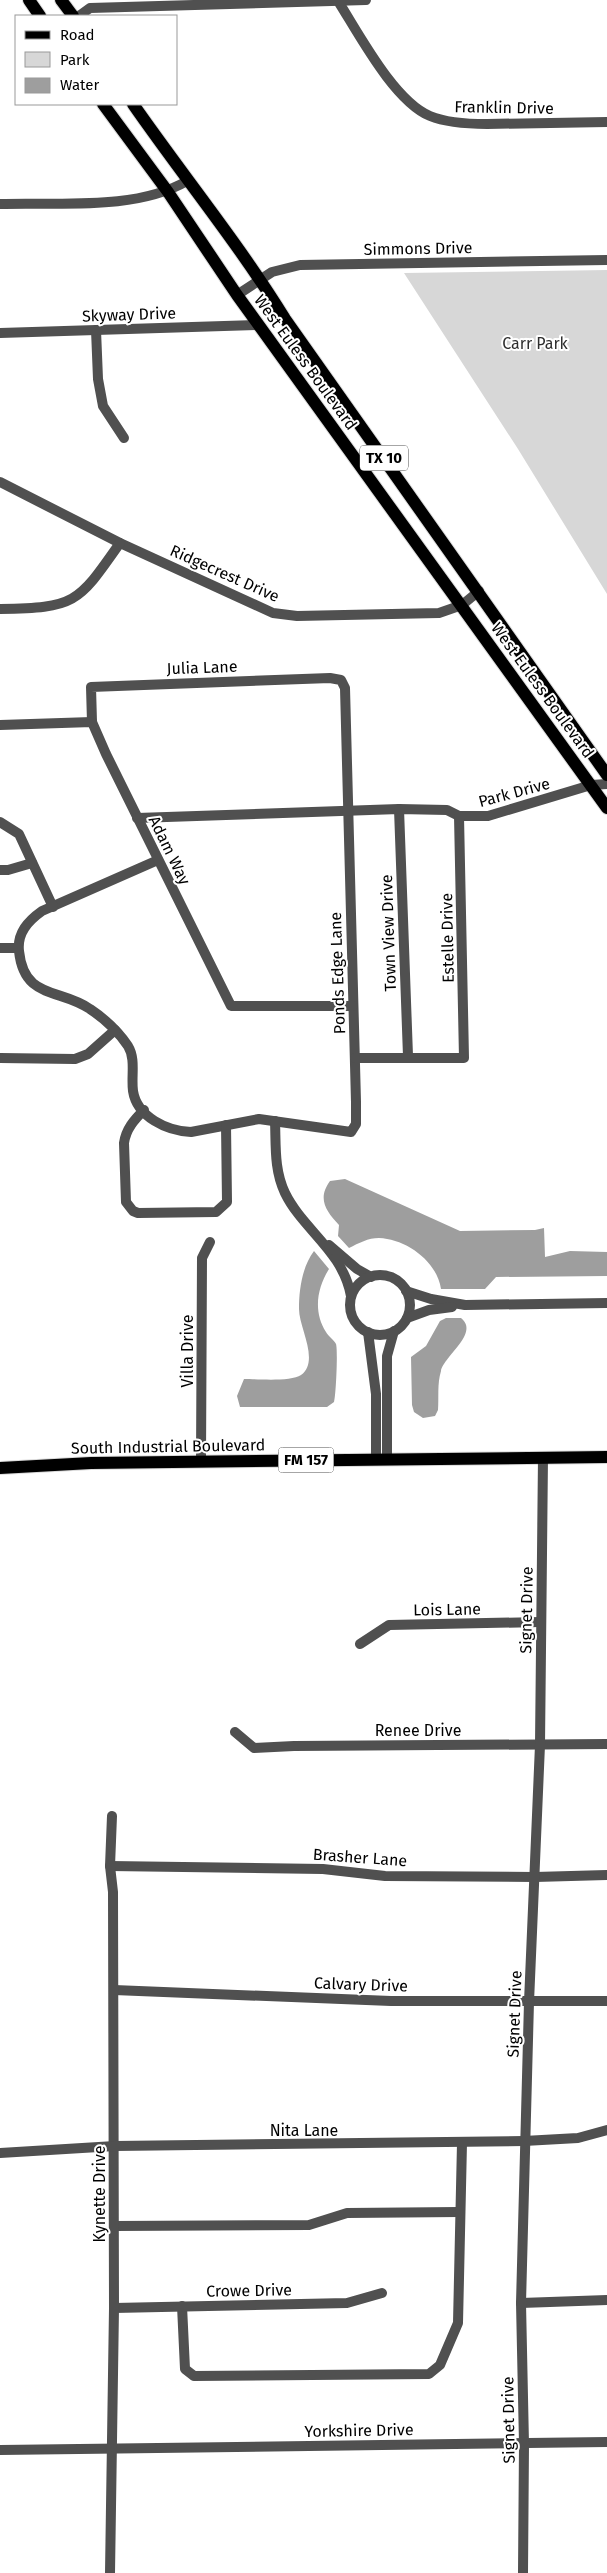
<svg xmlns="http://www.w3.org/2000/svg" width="607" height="2573" viewBox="0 0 607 2573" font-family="'Fira Sans',sans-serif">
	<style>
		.green { fill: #d7d7d7 }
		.water { fill: #9e9e9e }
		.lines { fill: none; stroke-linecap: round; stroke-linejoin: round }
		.primary-casing { stroke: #dbdbdb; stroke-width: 14 }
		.minor { stroke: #505050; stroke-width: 10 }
		.tertiary { stroke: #505050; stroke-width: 10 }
		.primary { stroke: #000; stroke-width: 12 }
		.labels { text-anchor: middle; stroke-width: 4; stroke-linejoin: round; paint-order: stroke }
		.shield { fill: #fff; stroke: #4c4c4c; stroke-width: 1 }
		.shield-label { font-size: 15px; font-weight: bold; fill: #000 }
		.street-label { font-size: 16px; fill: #000; stroke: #fff }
		.park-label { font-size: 16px; fill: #2e2e2e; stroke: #fff }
	</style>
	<rect width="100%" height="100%" fill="#fff"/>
	<path class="green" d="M607 270V594L518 449 404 273Z"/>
	<g class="water">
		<path d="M345 1179 460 1231 535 1230 544 1228 545 1257 570 1251 607 1252V1276L496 1277 485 1289H441C437 1261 406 1239 379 1238 368 1238 359 1243 349 1248L338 1236 339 1225C326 1211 317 1199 330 1181Z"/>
		<path d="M314 1251 329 1269C317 1288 313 1312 326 1332 328 1336 334 1340 336 1344 338 1350 336 1396 334 1402L327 1407H240L237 1396 244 1379C257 1379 291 1382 301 1375 320 1361 299 1328 299 1309 299 1290 302 1267 314 1251Z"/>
		<path d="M446 1318H461C480 1333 444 1356 441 1371 437 1384 439 1397 438 1410L435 1416 423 1418 414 1412 412 1405 411 1357 426 1346 440 1321Z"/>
	</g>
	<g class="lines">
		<g class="primary-casing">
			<g id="primary">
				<path d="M29 0 40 16"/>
				<path d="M61 0 73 16"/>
				<path d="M103 104 168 192 237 295 607 808"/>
				<path d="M133 104C183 176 239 244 285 319L607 775"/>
				<path d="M0 1468 91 1463 607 1457"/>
			</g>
		</g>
		<g class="minor">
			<path d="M338 1C359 34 394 101 430 116 447 123 468 124 487 124L607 122"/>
			<path d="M79 16 90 8 366 0"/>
			<path d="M96 330 98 379 103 406 124 438"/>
			<path d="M0 333 259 325"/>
			<path d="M0 482 120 543 273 613 297 616 439 613 462 605 479 591"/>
			<path d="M0 609C76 608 78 603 120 543"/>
			<path d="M92 722 91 687 330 678 341 680 345 688 356 1102V1124L351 1132 259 1119 191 1132C167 1131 137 1117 133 1091 131 1076 136 1059 128 1046 118 1031 105 1019 90 1009 60 988 24 1000 19 951 17 933 28 921 42 911L158 860"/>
			<path d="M0 725 92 722 106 754 231 1006H353"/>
			<path d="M399 809 408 1056"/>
			<path d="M137 818 399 809 447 810 459 816H488L591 785 607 784"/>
			<path d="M0 822 19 834 53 907"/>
			<path d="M0 870H8L32 863"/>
			<path d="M0 948H18"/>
			<path d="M0 1058 75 1059 88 1054 115 1030"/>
			<path d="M355 1058H464L459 816"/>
			<path d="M144 1110C134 1120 126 1129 124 1143L126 1202 133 1211 138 1213 216 1212 227 1202 226 1125"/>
			<path d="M275 1121C276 1146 274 1170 285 1193 303 1230 343 1251 351 1296"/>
			<path d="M329 1245 357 1269 371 1277"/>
			<circle cx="380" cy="1305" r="30"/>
			<path d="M406 1291 431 1299 465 1305 607 1303"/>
			<path d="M407 1318 429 1310 452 1307"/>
			<path d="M368 1332 376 1394V1459"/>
			<path d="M387 1459V1356L394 1331"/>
			<path d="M201 1462 202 1258 210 1242"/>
			<path d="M360 1644 389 1625 540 1622"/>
			<path d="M235 1732 254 1748 294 1746 607 1744"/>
			<path d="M110 1866 323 1869 385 1876 535 1877 607 1875"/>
			<path d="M114 1990 391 2001H607"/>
			<path d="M524 2141 578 2138 607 2130"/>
			<path d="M114 2226 309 2225 347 2213 459 2212"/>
			<path d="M521 2303 607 2300"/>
			<path d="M182 2306 185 2369 194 2376 429 2374 440 2365 458 2323 462 2143"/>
			<path d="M114 2308 347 2303 382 2293"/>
			<path d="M0 2450 607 2442"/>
			<path d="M110 2573 114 2308 113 1892 110 1866 112 1816"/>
		</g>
		<g class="tertiary">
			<path d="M0 204C59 202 135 211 187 181"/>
			<path d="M237 295 272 272 300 265 607 260"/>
			<path d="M0 2153 115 2146 524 2141"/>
			<path d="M523 2573 524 2444 521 2303 529 2002 540 1745 543 1457"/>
		</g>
		<use href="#primary" class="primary"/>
	</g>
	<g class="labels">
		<g class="shield">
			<rect x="360" y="445.5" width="48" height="25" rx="4"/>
			<rect x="278.5" y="1447.5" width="55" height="25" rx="4"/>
		</g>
		<g class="shield-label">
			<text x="384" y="463">TX 10</text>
			<text x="306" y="1465">FM 157</text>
		</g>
		<g class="street-label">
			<text transform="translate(504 107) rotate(1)" y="6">Franklin Drive</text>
			<text transform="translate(418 248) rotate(-1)" y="6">Simmons Drive</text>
			<text transform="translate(129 314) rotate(-2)" y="6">Skyway Drive</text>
			<text transform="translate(306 362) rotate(54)" y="6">West Euless Boulevard</text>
			<text transform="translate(225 573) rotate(24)" y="6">Ridgecrest Drive</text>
			<text transform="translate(202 667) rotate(-2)" y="6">Julia Lane</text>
			<text transform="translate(543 690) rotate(54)" y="6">West Euless Boulevard</text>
			<text transform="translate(514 792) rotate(-15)" y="6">Park Drive</text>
			<text transform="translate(170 850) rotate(64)" y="6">Adam Way</text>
			<text transform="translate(388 933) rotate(-92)" y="6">Town View Drive</text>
			<text transform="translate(447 938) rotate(-91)" y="6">Estelle Drive</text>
			<text transform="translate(337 973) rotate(-92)" y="6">Ponds Edge Lane</text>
			<text transform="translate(187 1351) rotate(-90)" y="6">Villa Drive</text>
			<text transform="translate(168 1446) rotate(-1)" y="6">South Industrial Boulevard</text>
			<text transform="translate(447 1609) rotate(-1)" y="6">Lois Lane</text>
			<text transform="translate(526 1610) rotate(-89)" y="6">Signet Drive</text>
			<text x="418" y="1736">Renee Drive</text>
			<text transform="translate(360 1857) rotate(4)" y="6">Brasher Lane</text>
			<text transform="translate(361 1984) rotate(2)" y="6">Calvary Drive</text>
			<text transform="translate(514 2014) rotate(-88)" y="6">Signet Drive</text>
			<text x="304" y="2136">Nita Lane</text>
			<text transform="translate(99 2194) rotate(-90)" y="6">Kynette Drive</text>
			<text transform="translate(249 2290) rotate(-1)" y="6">Crowe Drive</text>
			<text transform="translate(508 2420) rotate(-91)" y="6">Signet Drive</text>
			<text transform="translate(359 2430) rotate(-1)" y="6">Yorkshire Drive</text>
		</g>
		<g class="park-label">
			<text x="535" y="349">Carr Park</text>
		</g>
	</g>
	<rect x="15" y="15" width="162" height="90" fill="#ffffff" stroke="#999999"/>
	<rect x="25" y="31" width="25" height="8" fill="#000000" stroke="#999999"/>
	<text x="60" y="40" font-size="15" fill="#000000">Road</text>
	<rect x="25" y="52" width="25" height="15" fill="#d7d7d7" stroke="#999999"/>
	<text x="60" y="65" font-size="15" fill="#000000">Park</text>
	<rect x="25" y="78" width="25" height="15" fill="#9e9e9e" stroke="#999999"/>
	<text x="60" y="90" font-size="15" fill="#000000">Water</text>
</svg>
